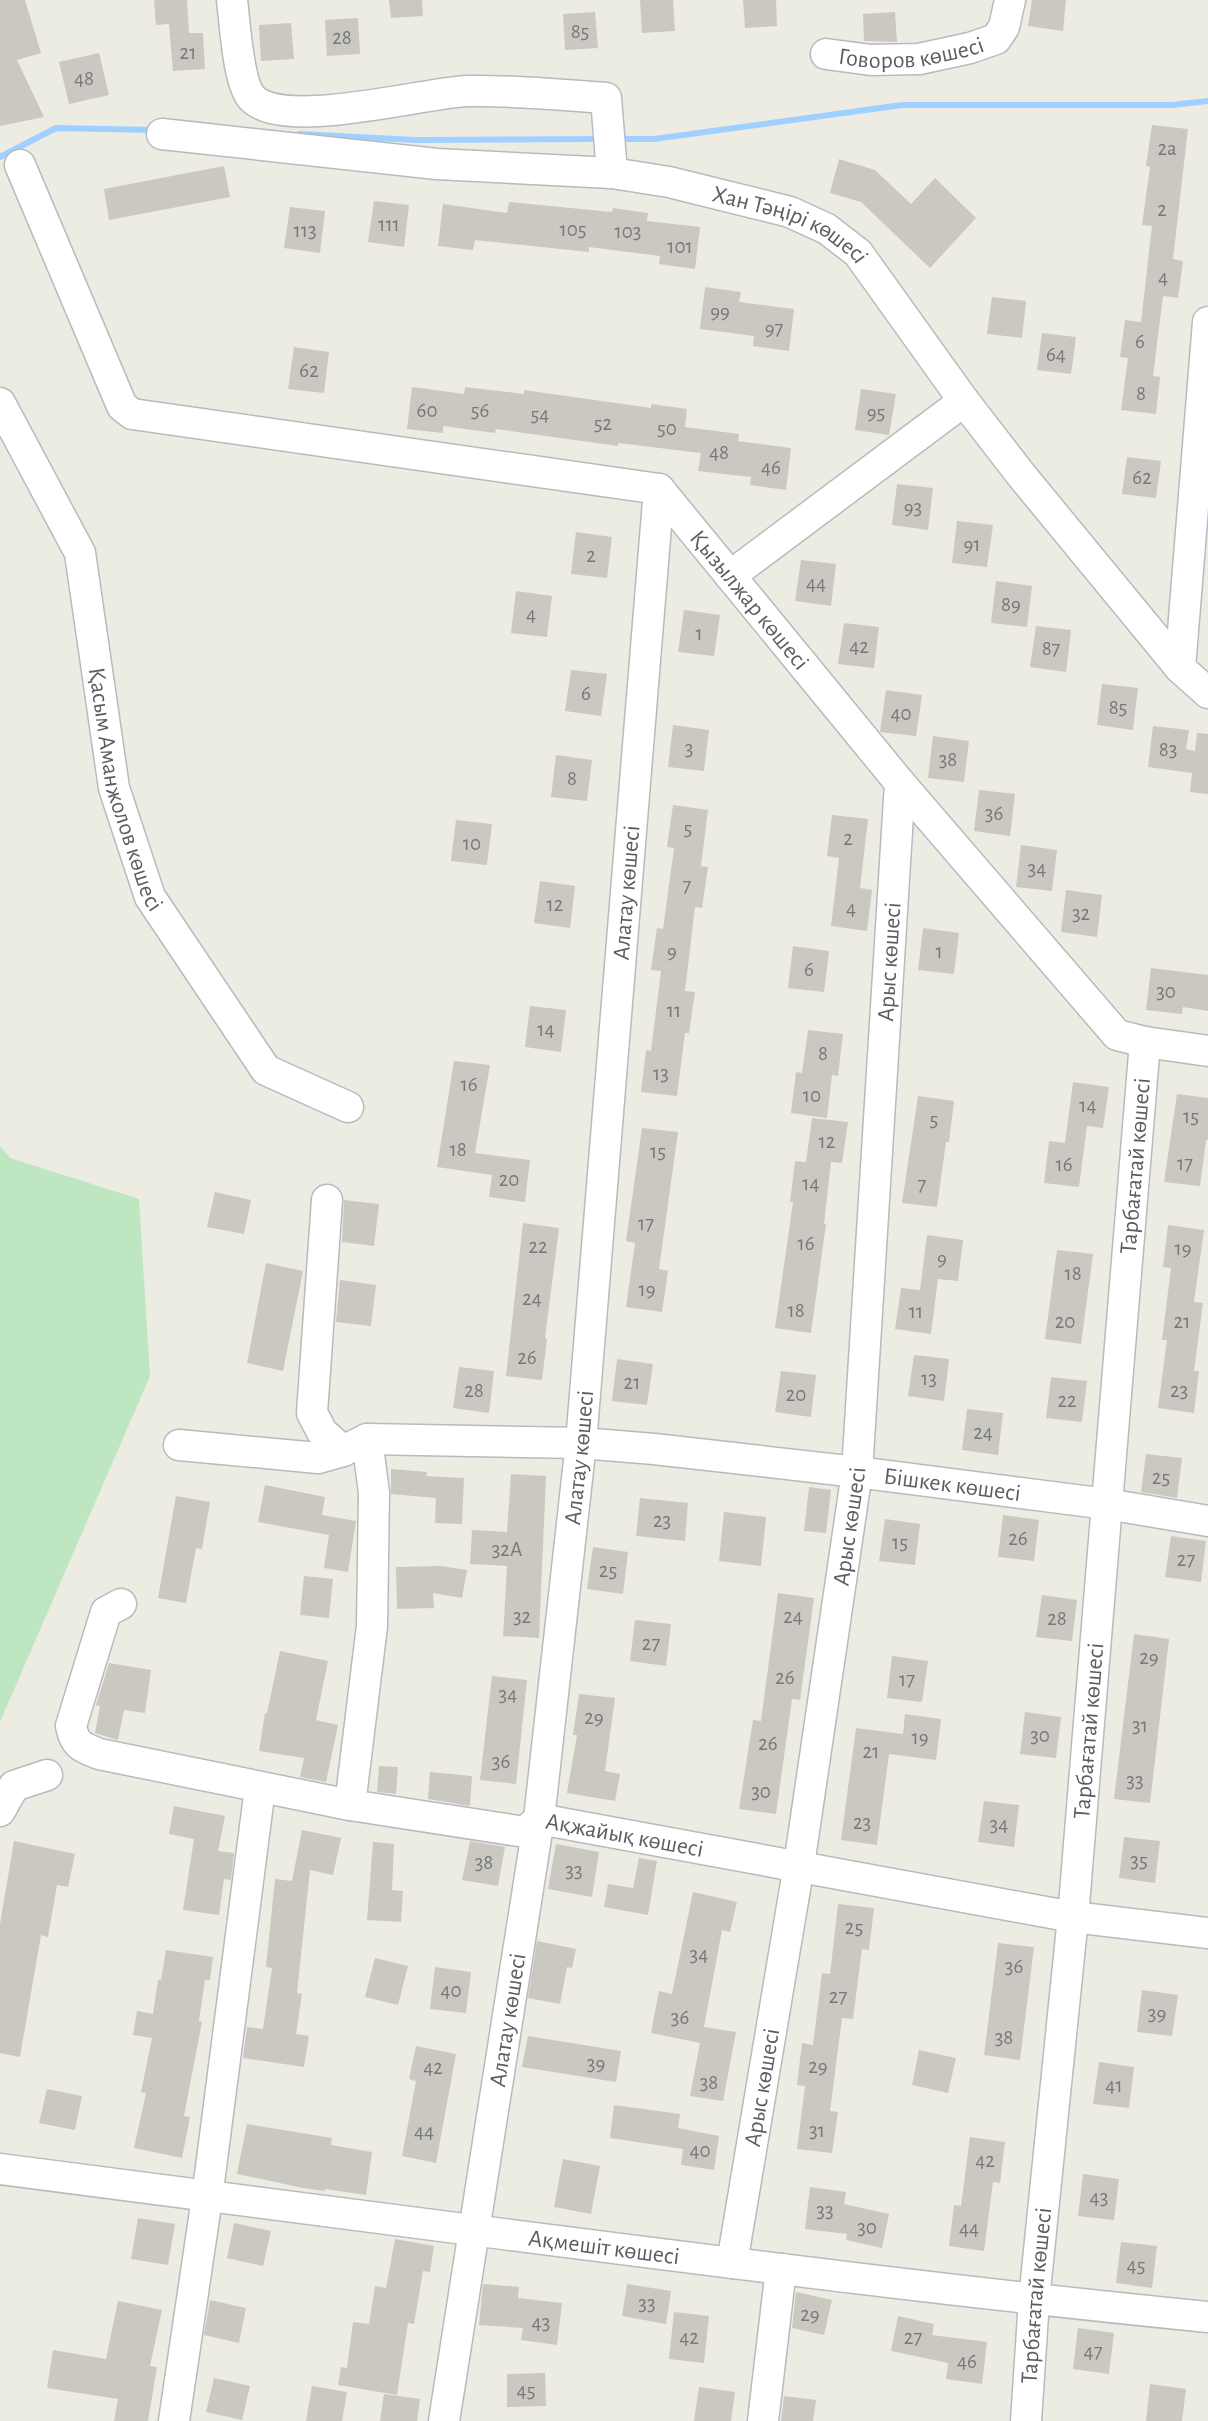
<svg xmlns="http://www.w3.org/2000/svg" width="1208" height="2421" viewBox="0 0 1208 2421" font-family="'Alegreya Sans',sans-serif">
	<style>
		.green { fill: #bee6c0 }
		.lines { fill: none; stroke-linecap: round; stroke-linejoin: round }
		.stream { stroke: #a0d0ff; stroke-width: 6 }
		.building { fill: #cac8c1 }
		.minor-casing { stroke: #b7babf; stroke-width: 33 }
		.minor { stroke: #fff; stroke-width: 30 }
		.labels { text-anchor: middle; stroke-width: 5; stroke-linejoin: round; paint-order: stroke }
		.number-label { font-size: 21px; fill: #76787a }
		.street-label { font-size: 24px; fill: #5a5e63; stroke: #fff }
	</style>
	<rect width="100%" height="100%" fill="#edece2"/>
	<path class="green" d="M0 1146 10 1158 139 1199 150 1376 0 1722Z"/>
	<g class="lines">
		<g class="stream">
			<path d="M299 134 416 140 600 139"/>
			<path d="M618 139H654L902 105H1172L1208 101"/>
			<path d="M0 157 56 128 156 130"/>
		</g>
	</g>
	<g class="building">
		<path d="M0 0H25L41 53 17 60 44 117 0 126Z"/>
		<path d="M154 0H187L189 33H203L205 69 173 71 169 24 156 25Z"/>
		<path d="M389 0H422L423 16 391 18Z"/>
		<path d="M640 0H673L675 31 642 33Z"/>
		<path d="M743 0H776L777 26 745 28Z"/>
		<path d="M1032 0H1066L1063 31 1028 26Z"/>
		<path d="M595 12 598 48 565 50 563 14Z"/>
		<path d="M895 12 897 42 864 41 863 14Z"/>
		<path d="M358 18 360 54 327 56 325 20Z"/>
		<path d="M291 23 294 59 261 61 259 25Z"/>
		<path d="M99 53 109 95 69 104 59 62Z"/>
		<path d="M1152 125 1188 129 1173 259 1183 261 1178 298 1163 296 1153 376 1160 377 1156 414 1121 410 1128 358 1120 357 1125 320 1141 322 1152 226 1142 225 1150 167 1146 166Z"/>
		<path d="M839 159 875 170 911 204 935 178 976 218 930 268 861 202 830 193Z"/>
		<path d="M224 166 230 197 109 220 104 189Z"/>
		<path d="M374 201 409 205 404 247 368 242Z"/>
		<path d="M509 202 612 212 613 208 648 213 647 221 700 227 695 269 659 264 660 256 589 247V252L475 240 473 250 438 246 443 204 507 213Z"/>
		<path d="M290 207 325 211 320 253 284 248Z"/>
		<path d="M705 287 741 292 739 302 794 309 789 351 753 346 754 336 700 329Z"/>
		<path d="M992 297 1026 301 1022 338 987 334Z"/>
		<path d="M1042 333 1076 337 1071 374 1037 370Z"/>
		<path d="M294 347 329 352 324 393 288 389Z"/>
		<path d="M412 387 464 394 465 387 524 394V390L651 408V404L687 409 685 427 739 434 738 441 791 448 786 490 750 485 751 477 698 471 701 453 618 443V446L496 429 495 433 443 426V433L407 429Z"/>
		<path d="M861 389 896 394 889 435 855 430Z"/>
		<path d="M1127 457 1161 461 1156 498 1122 494Z"/>
		<path d="M897 484 933 488 928 530 892 525Z"/>
		<path d="M957 521 993 525 987 567 952 563Z"/>
		<path d="M576 532 612 537 607 578 571 574Z"/>
		<path d="M801 560 836 564 831 606 795 601Z"/>
		<path d="M996 581 1032 586 1027 627 991 623Z"/>
		<path d="M516 591 552 596 547 637 511 633Z"/>
		<path d="M684 610 720 615 714 656 678 652Z"/>
		<path d="M844 623 879 627 874 668 838 664Z"/>
		<path d="M1036 626 1071 630 1066 672 1030 667Z"/>
		<path d="M571 670 607 674 601 716 565 711Z"/>
		<path d="M1102 684 1138 688 1133 730 1097 725Z"/>
		<path d="M886 690 922 695 916 736 880 732Z"/>
		<path d="M673 725 709 730 704 771 668 767Z"/>
		<path d="M1153 726 1189 730 1186 749 1195 751 1197 733 1208 734V794L1190 792 1192 773 1148 767Z"/>
		<path d="M933 736 969 741 964 782 928 778Z"/>
		<path d="M556 755 592 760 587 801 551 797Z"/>
		<path d="M979 790 1015 794 1010 836 974 831Z"/>
		<path d="M673 805 708 810 701 866 708 867 702 908 695 907 685 991 695 992 689 1033H685L677 1096 641 1092 646 1050 651 1051 661 971 651 970 657 928 663 929 674 848 667 847Z"/>
		<path d="M832 815 868 819 860 888 872 890 867 931 831 926 839 858 827 856Z"/>
		<path d="M456 820 492 824 487 865 451 861Z"/>
		<path d="M1021 845 1057 850 1052 891 1016 887Z"/>
		<path d="M540 881 575 886 570 928 534 923Z"/>
		<path d="M1066 890 1102 895 1097 937 1061 932Z"/>
		<path d="M923 928 959 933 954 974 918 970Z"/>
		<path d="M793 946 829 951 824 992 788 988Z"/>
		<path d="M1151 968 1208 975V1011L1183 1007 1182 1014 1146 1010Z"/>
		<path d="M530 1006 566 1010 561 1052 525 1047Z"/>
		<path d="M808 1030 843 1034 838 1076 832 1075 827 1118 791 1113 796 1072 802 1073Z"/>
		<path d="M454 1061 490 1065 475 1153 530 1160 525 1202 489 1197 492 1175 437 1167Z"/>
		<path d="M1073 1082 1109 1087 1103 1128 1087 1126 1079 1187 1044 1183 1049 1141 1065 1143Z"/>
		<path d="M1177 1094 1208 1098V1140H1206L1200 1186 1164 1182Z"/>
		<path d="M918 1096 954 1101 949 1142H946L937 1207 902 1203Z"/>
		<path d="M812 1118 848 1122 842 1163 831 1162 824 1224H826L811 1333 775 1328 793 1202H790L795 1161 806 1162Z"/>
		<path d="M642 1128 678 1132 659 1269 668 1271 662 1312 626 1307 635 1243 626 1241Z"/>
		<path d="M215 1192 251 1200 244 1234 207 1227Z"/>
		<path d="M344 1200 379 1204 374 1246 342 1242Z"/>
		<path d="M523 1223 559 1228 545 1338 547 1339 542 1380 506 1376Z"/>
		<path d="M1168 1225 1204 1230 1194 1302 1203 1303 1194 1371H1199L1194 1413 1158 1408 1167 1340H1162L1171 1268 1163 1267Z"/>
		<path d="M927 1235 963 1240 958 1281 938 1279 931 1334 895 1329 901 1288 920 1290Z"/>
		<path d="M1057 1250 1093 1254 1081 1344 1045 1339Z"/>
		<path d="M266 1263 303 1271 283 1371 247 1363Z"/>
		<path d="M340 1280 376 1285 371 1326 336 1322Z"/>
		<path d="M914 1355 949 1359 944 1401 908 1396Z"/>
		<path d="M617 1359 653 1364 647 1405 612 1401Z"/>
		<path d="M459 1367 494 1371 489 1413 453 1408Z"/>
		<path d="M781 1371 816 1375 811 1417 775 1412Z"/>
		<path d="M1051 1377 1087 1381 1082 1422 1046 1418Z"/>
		<path d="M967 1409 1003 1413 998 1455 962 1450Z"/>
		<path d="M1146 1454 1182 1458 1177 1498 1141 1492Z"/>
		<path d="M391 1469 427 1472 426 1476 464 1478 462 1524 435 1523 436 1498 391 1494Z"/>
		<path d="M511 1474 546 1476 539 1638 503 1636 507 1566 470 1564 472 1530 507 1532Z"/>
		<path d="M265 1485 325 1497 322 1515 356 1521 348 1572 324 1568 329 1535 258 1522Z"/>
		<path d="M809 1487 831 1490 826 1533 804 1531Z"/>
		<path d="M176 1496 210 1502 202 1549 196 1548 186 1603 158 1598Z"/>
		<path d="M640 1498 688 1503 685 1541 636 1536Z"/>
		<path d="M724 1512 766 1517 761 1566 719 1561Z"/>
		<path d="M1003 1515 1039 1520 1034 1561 998 1557Z"/>
		<path d="M885 1519 920 1524 915 1565 879 1561Z"/>
		<path d="M1171 1536 1206 1541 1201 1582 1165 1577Z"/>
		<path d="M593 1547 628 1552 623 1594 587 1589Z"/>
		<path d="M441 1566 467 1570 462 1598 433 1593 434 1608 397 1609 396 1567Z"/>
		<path d="M304 1576 333 1579 329 1618 300 1615Z"/>
		<path d="M778 1593 814 1598 800 1700 792 1699 776 1814 739 1809 753 1720 761 1721Z"/>
		<path d="M1042 1595 1077 1600 1072 1641 1036 1637Z"/>
		<path d="M635 1620 671 1624 666 1666 630 1661Z"/>
		<path d="M1134 1634 1169 1639 1150 1803 1114 1799Z"/>
		<path d="M280 1651 328 1661 316 1720 338 1725 326 1782 300 1777 304 1758 259 1751 265 1713H267Z"/>
		<path d="M892 1656 928 1661 922 1702 887 1698Z"/>
		<path d="M109 1663 151 1670 145 1713 124 1710 118 1740 95 1733 100 1706 96 1705Z"/>
		<path d="M492 1676 527 1680 516 1784 480 1780Z"/>
		<path d="M579 1694 615 1698 605 1771 620 1774 615 1801 567 1793 577 1735H573Z"/>
		<path d="M1025 1712 1061 1717 1056 1758 1020 1754Z"/>
		<path d="M905 1714 941 1719 936 1760 889 1754 877 1845 841 1840 856 1728 903 1734Z"/>
		<path d="M379 1766 398 1767 396 1794 377 1792Z"/>
		<path d="M430 1772 472 1776 470 1806 428 1799Z"/>
		<path d="M984 1801 1019 1805 1014 1847 978 1842Z"/>
		<path d="M174 1806 225 1816 218 1851 234 1853 231 1880 224 1879 219 1915 183 1910 194 1839 169 1834Z"/>
		<path d="M302 1830 341 1838 333 1875 310 1870 297 1993 302 1994 296 2034 309 2036 304 2067 243 2058 247 2027 263 2029 272 1968 266 1967 275 1879 292 1881Z"/>
		<path d="M1124 1837 1160 1841 1155 1883 1119 1878Z"/>
		<path d="M14 1841 75 1854 68 1887 57 1885 48 1937 41 1935 20 2057 0 2053V1924Z"/>
		<path d="M470 1841 505 1847 498 1886 462 1880Z"/>
		<path d="M373 1842 394 1844 392 1890 403 1891 401 1922 367 1920Z"/>
		<path d="M556 1844 599 1852 592 1897 548 1889Z"/>
		<path d="M639 1858 657 1861 648 1915 604 1907 608 1884 633 1888Z"/>
		<path d="M693 1892 737 1902 730 1932 722 1930 704 2027 736 2032 723 2101 690 2096 700 2043 651 2033 659 1991 672 1994Z"/>
		<path d="M838 1904 874 1908 869 1950 862 1949 853 2019 842 2018 830 2111 838 2112 832 2153 797 2149 805 2086 797 2085 802 2043 813 2045 822 1973 830 1974Z"/>
		<path d="M537 1941 576 1949 572 1968 567 1967 560 2004 528 1998Z"/>
		<path d="M998 1943 1034 1947 1020 2060 984 2055Z"/>
		<path d="M166 1950 213 1957 210 1980H205L199 2021 202 2022 184 2116 190 2117 182 2158 134 2148 146 2093 141 2092 152 2038 133 2035 137 2011 153 2014 158 1980H161Z"/>
		<path d="M375 1958 408 1966 398 2005 365 1997Z"/>
		<path d="M435 1967 471 1972 466 2013 430 2009Z"/>
		<path d="M1142 1990 1178 1995 1172 2036 1137 2032Z"/>
		<path d="M528 2036 621 2051 616 2082 522 2067Z"/>
		<path d="M416 2046 456 2054 436 2163 402 2156 416 2081 409 2079Z"/>
		<path d="M919 2050 956 2058 948 2093 912 2085Z"/>
		<path d="M1099 2062 1134 2067 1129 2108 1093 2104Z"/>
		<path d="M47 2089 82 2096 75 2130 39 2123Z"/>
		<path d="M614 2105 680 2114 678 2128 719 2136 714 2170 681 2165 683 2149 610 2138Z"/>
		<path d="M247 2124 332 2138 331 2145 372 2152 366 2195 325 2189V2191L303 2188 237 2174Z"/>
		<path d="M970 2137 1005 2142 1000 2183 993 2182 984 2251 949 2246 954 2205 961 2206Z"/>
		<path d="M563 2159 600 2166 591 2214 554 2207Z"/>
		<path d="M1083 2174 1119 2179 1114 2220 1078 2216Z"/>
		<path d="M810 2187 846 2192 844 2204 889 2214 882 2248 846 2240 847 2234 805 2229Z"/>
		<path d="M138 2218 175 2224 168 2265 131 2259Z"/>
		<path d="M234 2223 271 2231 263 2266 227 2258Z"/>
		<path d="M395 2239 434 2246 430 2272 423 2271 414 2324 408 2323 397 2395 338 2385 341 2367 347 2368 353 2322 369 2324 375 2286 386 2288Z"/>
		<path d="M1121 2242 1157 2246 1152 2288 1116 2283Z"/>
		<path d="M483 2284 519 2287 518 2298 562 2303 557 2345 521 2340 523 2328 479 2325Z"/>
		<path d="M627 2284 671 2291 666 2324 622 2316Z"/>
		<path d="M796 2292 832 2300 824 2335 792 2328Z"/>
		<path d="M210 2300 246 2308 239 2343 204 2335Z"/>
		<path d="M118 2301 162 2310 150 2366 157 2367 148 2421H114L118 2399 47 2388 53 2350 106 2359Z"/>
		<path d="M674 2312 709 2316 704 2363 669 2359Z"/>
		<path d="M898 2316 934 2324 932 2335 987 2342 982 2384 946 2379 948 2363 891 2351Z"/>
		<path d="M1078 2328 1114 2333 1109 2374 1073 2369Z"/>
		<path d="M545 2373 546 2406 507 2407V2374Z"/>
		<path d="M214 2378 250 2386 242 2420 206 2412Z"/>
		<path d="M1150 2384 1186 2389 1182 2421H1146Z"/>
		<path d="M312 2386 347 2392 342 2421H306Z"/>
		<path d="M699 2387 735 2392 731 2421H694Z"/>
		<path d="M384 2394 420 2399 417 2421H380Z"/>
		<path d="M784 2396 816 2400 813 2421H781Z"/>
	</g>
	<g class="lines">
		<g class="minor-casing">
			<g id="minor">
				<path d="M232 0C235 23 238 83 252 98 283 131 422 93 467 91 514 90 560 95 606 98L612 173"/>
				<path id="s1" d="M826 54 871 60 919 59 970 48 996 39 1004 27 1010 0"/>
				<path id="s2" d="M162 134 437 164 612 173 669 182 790 212 827 229 858 253 964 401 1022 476 1180 668 1208 693"/>
				<path id="s3" d="M20 165 122 406 132 414 659 489 900 783 1117 1035 1145 1042 1208 1051"/>
				<path id="s4" d="M0 403 80 553 114 788 150 897 266 1070 348 1107"/>
				<path d="M730 576 964 401"/>
				<path d="M1180 668 1208 322"/>
				<path d="M327 1200 312 1413 322 1432 343 1451"/>
				<path id="s5" d="M179 1445 318 1458 343 1451 367 1439 581 1443 654 1449 857 1472 1107 1504 1208 1521"/>
				<path id="s6" d="M121 1604 106 1612 71 1726C75 1746 82 1747 99 1754L350 1805 525 1832 539 1819 1073 1917 1208 1933"/>
				<path d="M350 1805 372 1626 374 1493 367 1439"/>
				<path d="M0 1811 14 1786 47 1775"/>
				<path id="s7" d="M0 2169C168 2192 336 2213 503 2234 738 2264 973 2294 1208 2317"/>
				<path id="s8" d="M732 2263 799 1865 857 1472 900 783"/>
				<path d="M174 2421 207 2198 260 1788"/>
				<path id="s9" d="M444 2421 539 1819 581 1443 659 489"/>
				<path d="M763 2421 781 2269"/>
				<path id="s10" d="M1026 2421 1034 2300 1073 1917 1145 1042"/>
			</g>
		</g>
		<use href="#minor" class="minor"/>
	</g>
	<g class="labels">
		<g class="number-label">
			<text x="580" y="38">85</text>
			<text x="342" y="44">28</text>
			<text x="188" y="59">21</text>
			<text x="84" y="85">48</text>
			<text x="1167" y="155">2а</text>
			<text x="1162" y="216">2</text>
			<text x="389" y="231">111</text>
			<text x="573" y="236">105</text>
			<text x="305" y="237">113</text>
			<text x="628" y="238">103</text>
			<text x="680" y="253">101</text>
			<text x="1163" y="284">4</text>
			<text x="720" y="318">99</text>
			<text x="774" y="335">97</text>
			<text x="1140" y="348">6</text>
			<text x="1056" y="361">64</text>
			<text x="309" y="377">62</text>
			<text x="1141" y="400">8</text>
			<text x="427" y="417">60</text>
			<text x="480" y="417">56</text>
			<text x="876" y="419">95</text>
			<text x="540" y="421">54</text>
			<text x="603" y="430">52</text>
			<text x="667" y="435">50</text>
			<text x="719" y="459">48</text>
			<text x="771" y="474">46</text>
			<text x="1142" y="484">62</text>
			<text x="913" y="514">93</text>
			<text x="972" y="551">91</text>
			<text x="591" y="562">2</text>
			<text x="816" y="590">44</text>
			<text x="1011" y="611">89</text>
			<text x="531" y="621">4</text>
			<text x="699" y="640">1</text>
			<text x="859" y="653">42</text>
			<text x="1051" y="655">87</text>
			<text x="586" y="700">6</text>
			<text x="1118" y="714">85</text>
			<text x="901" y="720">40</text>
			<text x="689" y="755">3</text>
			<text x="1168" y="756">83</text>
			<text x="948" y="766">38</text>
			<text x="572" y="785">8</text>
			<text x="994" y="820">36</text>
			<text x="688" y="835">5</text>
			<text x="848" y="845">2</text>
			<text x="472" y="850">10</text>
			<text x="1037" y="875">34</text>
			<text x="687" y="892">7</text>
			<text x="555" y="911">12</text>
			<text x="851" y="915">4</text>
			<text x="1081" y="920">32</text>
			<text x="672" y="958">9</text>
			<text x="939" y="958">1</text>
			<text x="809" y="976">6</text>
			<text x="1166" y="998">30</text>
			<text x="674" y="1017">11</text>
			<text x="546" y="1036">14</text>
			<text x="823" y="1060">8</text>
			<text x="661" y="1080">13</text>
			<text x="469" y="1091">16</text>
			<text x="812" y="1102">10</text>
			<text x="1088" y="1112">14</text>
			<text x="1191" y="1123">15</text>
			<text x="934" y="1126">5</text>
			<text x="827" y="1148">12</text>
			<text x="458" y="1156">18</text>
			<text x="658" y="1158">15</text>
			<text x="1185" y="1170">17</text>
			<text x="1064" y="1171">16</text>
			<text x="509" y="1186">20</text>
			<text x="811" y="1190">14</text>
			<text x="922" y="1191">7</text>
			<text x="646" y="1230">17</text>
			<text x="806" y="1250">16</text>
			<text x="538" y="1253">22</text>
			<text x="1183" y="1255">19</text>
			<text x="942" y="1265">9</text>
			<text x="1073" y="1280">18</text>
			<text x="647" y="1296">19</text>
			<text x="532" y="1305">24</text>
			<text x="796" y="1317">18</text>
			<text x="916" y="1318">11</text>
			<text x="1065" y="1328">20</text>
			<text x="1182" y="1328">21</text>
			<text x="527" y="1364">26</text>
			<text x="929" y="1385">13</text>
			<text x="632" y="1389">21</text>
			<text x="474" y="1397">28</text>
			<text x="1179" y="1397">23</text>
			<text x="796" y="1401">20</text>
			<text x="1067" y="1407">22</text>
			<text x="983" y="1439">24</text>
			<text x="1161" y="1484">25</text>
			<text x="662" y="1527">23</text>
			<text x="1018" y="1545">26</text>
			<text x="900" y="1549">15</text>
			<text x="507" y="1556">32А</text>
			<text x="1186" y="1566">27</text>
			<text x="608" y="1577">25</text>
			<text x="522" y="1623">32</text>
			<text x="793" y="1623">24</text>
			<text x="1057" y="1625">28</text>
			<text x="651" y="1650">27</text>
			<text x="1149" y="1664">29</text>
			<text x="785" y="1684">26</text>
			<text x="907" y="1686">17</text>
			<text x="508" y="1701">34</text>
			<text x="594" y="1724">29</text>
			<text x="1140" y="1732">31</text>
			<text x="1040" y="1742">30</text>
			<text x="920" y="1744">19</text>
			<text x="768" y="1750">26</text>
			<text x="871" y="1758">21</text>
			<text x="501" y="1768">36</text>
			<text x="1135" y="1787">33</text>
			<text x="761" y="1798">30</text>
			<text x="862" y="1829">23</text>
			<text x="999" y="1831">34</text>
			<text x="1139" y="1867">35</text>
			<text x="484" y="1869">38</text>
			<text x="574" y="1877">33</text>
			<text x="854" y="1934">25</text>
			<text x="699" y="1961">34</text>
			<text x="1014" y="1973">36</text>
			<text x="451" y="1997">40</text>
			<text x="838" y="2003">27</text>
			<text x="1157" y="2020">39</text>
			<text x="680" y="2024">36</text>
			<text x="1004" y="2044">38</text>
			<text x="596" y="2070">39</text>
			<text x="818" y="2073">29</text>
			<text x="433" y="2074">42</text>
			<text x="709" y="2089">38</text>
			<text x="1114" y="2092">41</text>
			<text x="817" y="2137">31</text>
			<text x="424" y="2138">44</text>
			<text x="700" y="2157">40</text>
			<text x="985" y="2167">42</text>
			<text x="1099" y="2204">43</text>
			<text x="825" y="2217">33</text>
			<text x="867" y="2234">30</text>
			<text x="969" y="2235">44</text>
			<text x="1136" y="2272">45</text>
			<text x="647" y="2310">33</text>
			<text x="810" y="2321">29</text>
			<text x="541" y="2329">43</text>
			<text x="689" y="2344">42</text>
			<text x="913" y="2344">27</text>
			<text x="1093" y="2358">47</text>
			<text x="967" y="2368">46</text>
			<text x="526" y="2397">45</text>
		</g>
		<g class="street-label">
			<text dy="8" stroke="none"><textPath href="#s1" startOffset="86">Говоров көшесі</textPath></text>
			<text dy="8" stroke="none"><textPath href="#s2" startOffset="639">Хан Тәңірі көшесі</textPath></text>
			<text dy="8" stroke="none"><textPath href="#s3" startOffset="950">Қызылжар көшесі</textPath></text>
			<text dy="8" stroke="none"><textPath href="#s4" startOffset="411">Қасым Аманжолов көшесі</textPath></text>
			<text dy="8" stroke="none"><textPath href="#s9" startOffset="1540">Алатау көшесі</textPath></text>
			<text dy="8" stroke="none"><textPath href="#s8" startOffset="1312">Арыс көшесі</textPath></text>
			<text dy="8" stroke="none"><textPath href="#s10" startOffset="1260">Тарбағатай көшесі</textPath></text>
			<text dy="8" stroke="none"><textPath href="#s9" startOffset="973">Алатау көшесі</textPath></text>
			<text dy="8" stroke="none"><textPath href="#s5" startOffset="780">Бішкек көшесі</textPath></text>
			<text dy="8" stroke="none"><textPath href="#s8" startOffset="746">Арыс көшесі</textPath></text>
			<text dy="8" stroke="none"><textPath href="#s10" startOffset="693">Тарбағатай көшесі</textPath></text>
			<text dy="8" stroke="none"><textPath href="#s6" startOffset="718">Ақжайық көшесі</textPath></text>
			<text dy="8" stroke="none"><textPath href="#s9" startOffset="406">Алатау көшесі</textPath></text>
			<text dy="8" stroke="none"><textPath href="#s8" startOffset="178">Арыс көшесі</textPath></text>
			<text dy="8" stroke="none"><textPath href="#s7" startOffset="609">Ақмешіт көшесі</textPath></text>
			<text dy="8" stroke="none"><textPath href="#s10" startOffset="126">Тарбағатай көшесі</textPath></text>
		</g>
	</g>
</svg>
